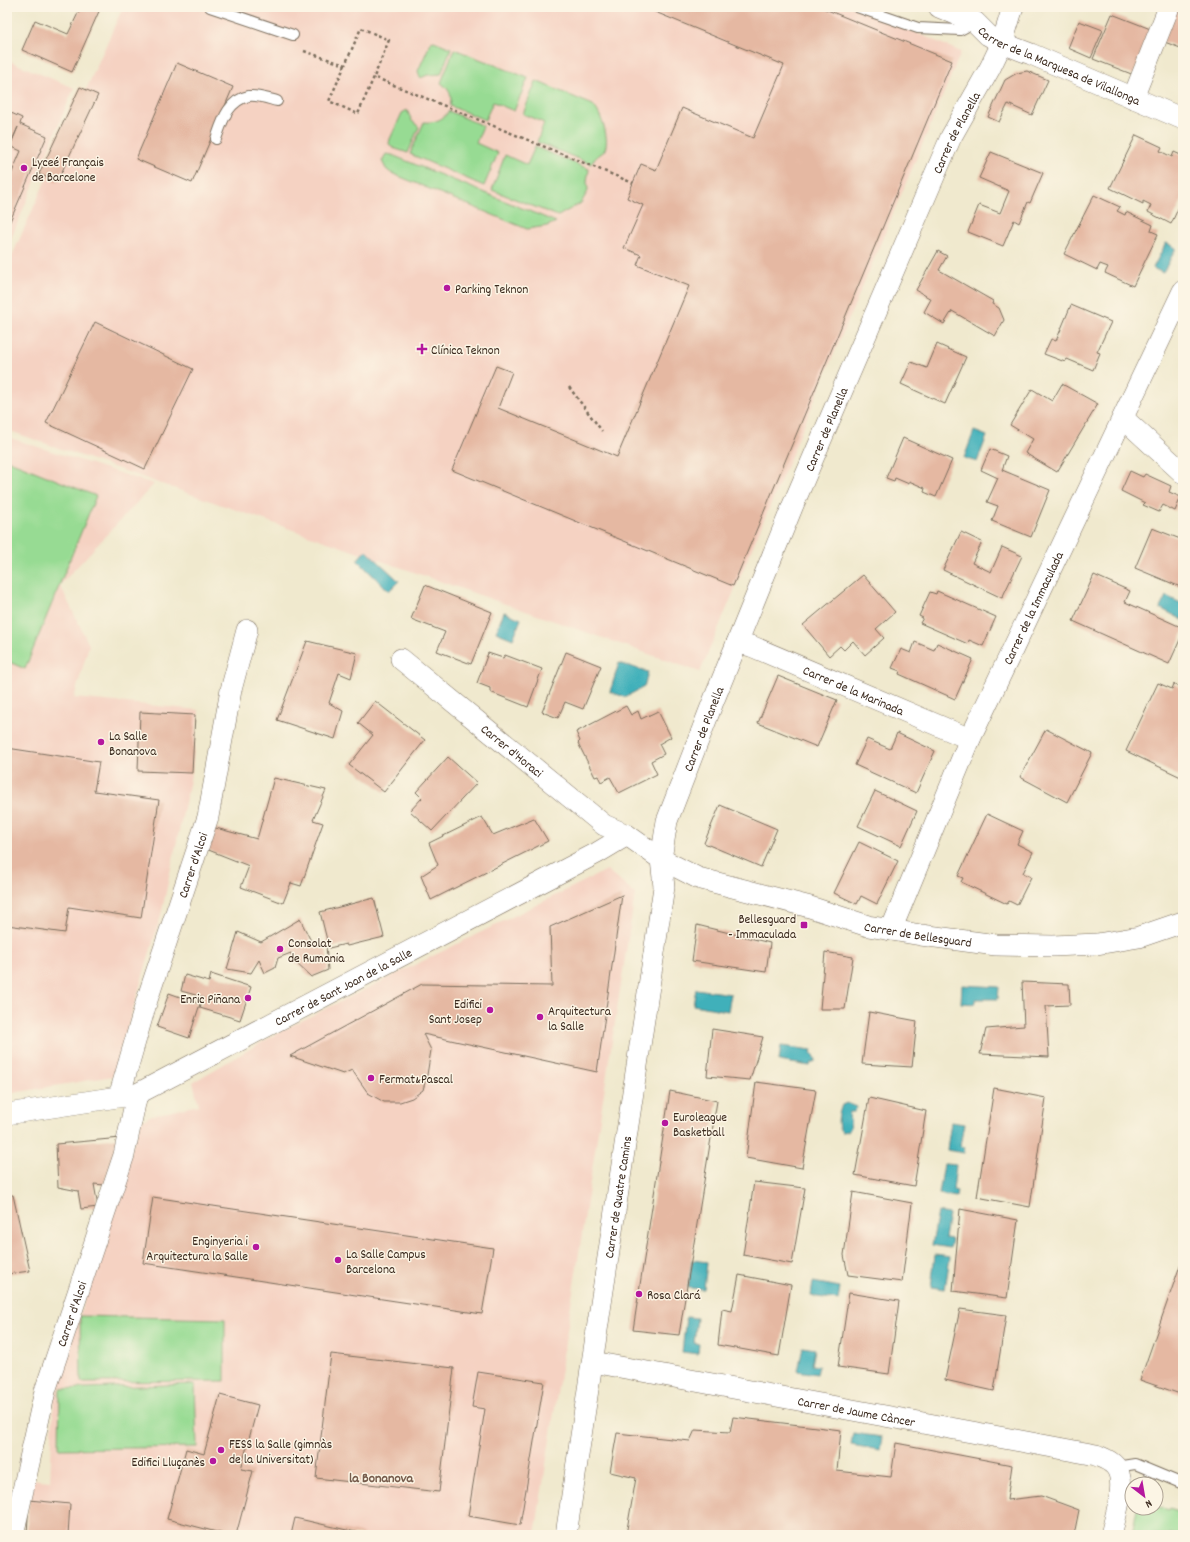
<svg xmlns="http://www.w3.org/2000/svg" width="1190" height="1542" viewBox="0 0 1190 1542" font-family="Dekko,sans-serif">
	<style>
		.built { fill: #f5d2c2 }
		.green { fill: #97db93; stroke: #698258 }
		.water { fill: #40b0ba; stroke: #3e6d6c }
		.building { fill: #e5b8a2 }
		.lines { fill: none; stroke-linecap: round; stroke-linejoin: round }
		.lane-casing { stroke: #7a6d5c; stroke-width: 12 }
		.street-casing { stroke: #7a6d5c; stroke-width: 22 }
		.path { stroke: #7a6d5c; stroke-width: 2.5; stroke-dasharray: 3 3; stroke-linecap: butt }
		.lane { stroke: #fff; stroke-width: 10 }
		.street { stroke: #fff; stroke-width: 21 }
		.poi-dot { fill: #b5179e; stroke: #fcf5e5; stroke-width: 1.5 }
		.labels { text-anchor: middle; stroke-width: 3; stroke-linejoin: round; paint-order: stroke }
		.street-label { font-size: 13px; fill: #3b2a1e; stroke: #fcf5e5 }
		.poi-label { font-size: 13px; fill: #3b2a1e; stroke: #fcf5e5; text-anchor: start }
		.neighbourhood-label { font-size: 14px; font-weight: bold; fill: #765c4c; stroke: #fcf5e5 }
	</style>
	<rect width="100%" height="100%" fill="#fcf5e5"/>
	<filter id="ink" filterUnits="userSpaceOnUse"><feTurbulence type="fractalNoise" baseFrequency=".025" numOctaves="2"/><feDisplacementMap in="SourceGraphic" scale="8" xChannelSelector="R" yChannelSelector="G"/><feConvolveMatrix kernelMatrix="1 2 1 2 8 2 1 2 1" color-interpolation-filters="sRGB"/></filter>
	<filter id="wash" filterUnits="userSpaceOnUse"><feTurbulence type="fractalNoise" baseFrequency=".012" numOctaves="4" result="noise"/><feDisplacementMap in="SourceGraphic" scale="16" xChannelSelector="R" yChannelSelector="G"/><feGaussianBlur stdDeviation="0.9" result="paint"/><feColorMatrix in="noise" values="0 0 0 0 0 0 0 0 0 0 0 0 0 0 0 0 0 1.4 0 .05"/><feComposite in="paint" operator="in"/></filter>
	<g filter="url(#wash)">
		<rect width="100%" height="100%" fill="#f0e9ce"/>
		<g class="built">
			<path d="M123 7H857L961 52 700 672 7 430V267Z"/>
			<path d="M7 60 74 88 7 248Z"/>
			<path d="M7 437 154 484 60 585 89 645 74 698 199 710 191 775 161 915 113 1076 7 1094Z"/>
			<path d="M607 870 635 894 535 1535H27L30 1479 50 1481 54 1398 140 1122 150 1116 199 1105 193 1082 283 1030Z"/>
		</g>
		<g class="green">
			<path d="M434 41 451 48 441 74 428 75 420 78 418 71 431 42Z"/>
			<path d="M454 49 528 78 514 111 493 102 485 120 450 106C453 95 449 89 441 83Z"/>
			<path d="M536 81 593 105C601 113 611 141 604 151 603 153 600 154 599 155 595 158 593 161 591 164L537 142 544 123 523 114Z"/>
			<path d="M407 110 412 121 419 127 408 153 393 148 389 144 390 139 402 113Z"/>
			<path d="M449 111 483 126 476 143 498 153 484 186 410 154 424 122C434 123 443 120 449 111Z"/>
			<path d="M535 147 589 169 587 181 588 191 581 203 558 216 492 190 505 155 527 165Z"/>
			<path d="M386 154 392 155 556 222 547 226 527 229 391 173 386 169 382 161Z"/>
			<path d="M7 460 96 496 25 669 7 661Z"/>
			<path d="M80 1316 225 1319V1381L81 1382Z"/>
			<path d="M195 1384 197 1447 59 1449 60 1389Z"/>
			<path d="M1156 1506 1169 1510 1170 1508 1183 1513V1535H1132L1137 1508H1156Z"/>
		</g>
		<g class="water">
			<path d="M1166 243 1176 248 1163 273 1153 268Z"/>
			<path d="M974 431 987 436 977 462 964 458Z"/>
			<path d="M366 550 399 581 389 591 357 560Z"/>
			<path d="M1166 596 1183 604V620L1160 608Z"/>
			<path d="M504 612 521 619 513 639 496 632Z"/>
			<path d="M619 663 648 672 644 687 625 697 610 692Z"/>
			<path d="M962 985 999 987 998 999H975V1004L961 1003Z"/>
			<path d="M696 989 731 994 728 1011 693 1005Z"/>
			<path d="M781 1046 812 1050 811 1053 814 1055 816 1060 814 1063H811L810 1066 779 1061Z"/>
			<path d="M847 1103 857 1107 854 1112H850C847 1122 857 1130 842 1132 835 1125 839 1113 842 1105Z"/>
			<path d="M951 1122 964 1124 960 1146 965 1147 964 1153 947 1150Z"/>
			<path d="M944 1164 956 1165 953 1190 957 1191 956 1197 939 1194Z"/>
			<path d="M938 1212 949 1214 945 1238 952 1239 950 1248 932 1245Z"/>
			<path d="M935 1255 950 1257 945 1289 931 1287Z"/>
			<path d="M692 1260 707 1262 704 1289 688 1288Z"/>
			<path d="M813 1282 840 1287 838 1300 811 1296Z"/>
			<path d="M686 1317 697 1318 694 1343 699 1344 698 1354 682 1352Z"/>
			<path d="M803 1347 815 1349 812 1365 819 1366 817 1374 798 1371Z"/>
			<path d="M853 1433 882 1437 880 1450 851 1445Z"/>
		</g>
		<g id="blocks">
			<g class="building">
				<path d="M81 7H97L100 9 72 72 22 50 35 20 68 34Z"/>
				<path d="M643 7H820L952 61 733 586 452 470 496 366 512 372 498 408 617 457 689 286 637 265 641 255 624 248 643 205 627 198 633 183 641 164 656 170 682 108 753 138 784 65Z"/>
				<path d="M1176 7H1183V49L1162 41Z"/>
				<path d="M1112 14 1153 30 1134 75 1093 59Z"/>
				<path d="M1079 21 1103 30 1091 58 1068 48Z"/>
				<path d="M177 63 233 87 192 183 136 159Z"/>
				<path d="M1027 71 1048 80 1032 115 1008 104 999 122 988 117 1005 80 1017 73Z"/>
				<path d="M80 87 98 95 57 182 39 174Z"/>
				<path d="M7 111 22 118 20 124 47 136 7 228V184L21 151 10 146 18 127 7 152Z"/>
				<path d="M1136 135 1162 147 1160 151 1172 157 1174 152 1183 156V198L1171 224 1148 212 1151 205 1143 201V204L1110 188Z"/>
				<path d="M991 152 1043 173 1030 203 1028 202 1019 223 1014 220 1003 246 968 232 979 205 1000 213 1009 191 979 178Z"/>
				<path d="M1094 195 1120 207 1117 211 1125 215 1126 212 1153 225 1151 231 1158 234 1133 286 1105 273 1108 267 1100 264 1097 270 1064 254Z"/>
				<path d="M938 251 947 256 939 270 993 301 992 304 999 308 1004 320 995 336 952 311 944 324 924 312 931 299 916 290Z"/>
				<path d="M1071 305 1111 322 1097 352 1100 353 1093 370 1067 359 1065 362 1044 354 1051 339 1056 341Z"/>
				<path d="M95 322 193 369 145 469 46 423Z"/>
				<path d="M937 344 966 357 945 404 901 384 911 362 927 368Z"/>
				<path d="M1062 384 1098 404 1057 472 1025 453 1033 439 1010 425 1032 389 1052 401Z"/>
				<path d="M903 438 952 460 936 497 924 492 925 488 909 481V484L895 478 894 481 886 478Z"/>
				<path d="M990 449 1007 456 1002 470 1050 490 1031 537 992 521 998 506 987 502 998 478 981 470Z"/>
				<path d="M1130 471 1143 477 1145 474 1171 486 1169 492 1181 497 1175 511 1163 505 1159 512 1143 505 1145 503 1121 491Z"/>
				<path d="M1152 528 1183 540V588L1135 568Z"/>
				<path d="M961 532 982 542 972 563 991 572 1002 547 1022 556 1002 598 943 570Z"/>
				<path d="M863 575 895 612 876 629 884 638 865 655 853 641 844 650 840 646 829 656 803 625Z"/>
				<path d="M1094 575 1130 591 1125 602 1183 628V633L1169 664 1073 621Z"/>
				<path d="M425 585 492 612 471 664 437 651 445 632 411 619Z"/>
				<path d="M937 591 996 617 983 646 969 640 968 644 920 623 923 618 919 616 930 592 936 594Z"/>
				<path d="M307 641 357 653 351 678 339 673 329 703 343 711 335 739 277 720Z"/>
				<path d="M915 642 934 650 937 643 973 659 955 699 899 674 900 671 892 668 901 649 911 653Z"/>
				<path d="M566 652 601 666 583 709 565 702 558 718 542 712Z"/>
				<path d="M488 653 503 658 505 655 542 669 528 707 490 692V688L477 683Z"/>
				<path d="M778 676 837 700 817 747 758 723Z"/>
				<path d="M1158 683 1172 689 1174 684 1183 689V778L1126 751Z"/>
				<path d="M375 701 425 740 384 792 349 765 373 735 358 723Z"/>
				<path d="M626 706 631 715 638 711 641 719 658 711 671 737 659 744 664 754 651 761 657 774 619 793 610 777 601 782 598 776 595 777 578 743 580 741 576 732Z"/>
				<path d="M140 712 195 715 192 773 138 771Z"/>
				<path d="M1046 729 1092 753 1067 802 1020 777Z"/>
				<path d="M897 733 935 751 916 793 855 765 867 739 890 749Z"/>
				<path d="M7 748 99 762 94 791 159 800 141 918 69 907 65 933 7 925Z"/>
				<path d="M448 757 477 783 432 831 410 811 422 798 416 792Z"/>
				<path d="M274 778 326 790 313 820 323 823 301 886 291 883 283 903 241 887 249 866 206 849 212 827 257 839Z"/>
				<path d="M875 791 917 811 901 846 858 826Z"/>
				<path d="M720 805 777 829 761 867 704 843Z"/>
				<path d="M987 814 1023 831 1017 844 1033 852 1023 873 1031 877 1017 905 1009 901 1007 904 961 882 963 878 958 876Z"/>
				<path d="M482 817 493 835 534 818 548 841 431 900 421 876 438 865 429 843Z"/>
				<path d="M859 842 898 861 877 904 861 896 857 904 834 893Z"/>
				<path d="M622 895 597 1072 423 1034 431 1050 427 1075 423 1090 412 1098 400 1102H384L368 1093 352 1070 343 1074 290 1056 422 984 552 986 550 927Z"/>
				<path d="M374 898 384 937 347 946 346 944 329 948 320 912Z"/>
				<path d="M300 919 311 941 326 945 328 970 311 977 294 961 291 953 278 958 275 968 265 973 259 960 251 973 227 969 238 932 261 942Z"/>
				<path d="M697 925 770 943 766 972 692 961Z"/>
				<path d="M825 952 853 957 845 1009H820Z"/>
				<path d="M211 974 251 987 240 1020 200 1008 203 997 181 991 185 975 209 982Z"/>
				<path d="M1022 982 1069 984 1070 1005 1046 1006 1049 1057 980 1054 986 1029 1024 1026Z"/>
				<path d="M169 993 200 1004 189 1038 157 1027Z"/>
				<path d="M869 1012 917 1021 912 1067 862 1064Z"/>
				<path d="M712 1029 763 1037 750 1080 707 1076Z"/>
				<path d="M756 1082 816 1090 802 1168 746 1158Z"/>
				<path d="M994 1088 1046 1098 1030 1207 977 1197Z"/>
				<path d="M670 1091 717 1101 679 1335 633 1330Z"/>
				<path d="M869 1098 926 1111 914 1186 855 1175Z"/>
				<path d="M121 1138 104 1185 94 1184 98 1207 81 1209 78 1191 58 1187 56 1144Z"/>
				<path d="M754 1182 805 1188 792 1264 743 1255Z"/>
				<path d="M853 1192 912 1203 902 1282 848 1275 844 1255Z"/>
				<path d="M7 1195H13L30 1271 7 1274Z"/>
				<path d="M153 1197 493 1248 482 1314 143 1263Z"/>
				<path d="M960 1209 1018 1220 1007 1298 953 1291Z"/>
				<path d="M1183 1257V1395L1140 1380Z"/>
				<path d="M739 1275 791 1285 779 1356 718 1345 722 1309 732 1311Z"/>
				<path d="M849 1293 899 1301 889 1374 838 1367Z"/>
				<path d="M960 1309 1006 1315 994 1391 945 1380Z"/>
				<path d="M331 1354 454 1368 439 1492 316 1478Z"/>
				<path d="M478 1372 544 1382 520 1525 468 1516 485 1409 472 1407Z"/>
				<path d="M220 1395 258 1405 241 1469 253 1471 236 1535H228L167 1519 186 1449 204 1454Z"/>
				<path d="M733 1417 841 1430 837 1471 891 1477 896 1443 1012 1465 1007 1500 1041 1496 1079 1510 1074 1535H626L636 1478 610 1472 617 1433 690 1441 695 1430 730 1432Z"/>
				<path d="M29 1500 70 1504 68 1535H27Z"/>
				<path d="M295 1518 364 1534 363 1535H291Z"/>
			</g>
		</g>
	</g>
	<g filter="url(#ink)">
		<use href="#blocks" fill-opacity="0" stroke="#7a6d5c" stroke-width="1"/>
		<g class="lines">
			<g class="lane-casing">
				<g id="lane">
					<path d="M210 7 293 35"/>
					<path d="M857 7 918 28 960 30 975 22"/>
					<path d="M216 139C222 122 228 100 249 96 258 95 269 99 277 101"/>
					<path d="M1116 1467 1135 1464 1183 1484"/>
				</g>
			</g>
			<g class="street-casing">
				<g id="street">
					<path id="s1" d="M939 7 975 22 988 35 1002 43 1031 54 1183 119"/>
					<path d="M1133 98 1169 7"/>
					<path d="M1123 418 1183 473"/>
					<path id="s2" d="M737 643 751 646 970 739"/>
					<path id="s3" d="M401 659 604 825 627 835 661 859 698 878 810 907 868 926 921 935 996 945 1053 946 1097 944 1139 937 1183 922"/>
					<path id="s4" d="M891 930 970 739 1183 291"/>
					<path id="s5" d="M121 1096V1090L147 1000 208 817 231 690 247 630"/>
					<path id="s6" d="M7 1114 137 1094 597 853 627 835"/>
					<path id="s7" d="M593 1362 1096 1455C1103 1458 1110 1460 1115 1466 1128 1481 1115 1517 1111 1535"/>
					<path id="s8" d="M13 1535 45 1391 124 1155 137 1094"/>
					<path id="s9" d="M566 1535 664 887 661 859 667 821 713 702 793 505 951 137 990 68 1002 43 1013 7"/>
				</g>
			</g>
			<g class="path">
				<path d="M304 51 345 65 361 28 389 40 374 77"/>
				<path d="M345 65 329 101 358 114 374 77 633 183"/>
				<path d="M569 387 602 431"/>
			</g>
			<use href="#lane" class="lane"/>
			<use href="#street" class="street"/>
		</g>
	</g>
	<g class="poi-dot">
		<circle cx="24" cy="168" r="4"/>
		<circle cx="447" cy="288" r="4"/>
		<path d="M420 343h4v4h4v4h-4v4h-4v-4h-4v-4h4z"/>
		<circle cx="101" cy="742" r="4"/>
		<rect x="800" y="921" width="8" height="8" rx="2"/>
		<circle cx="280" cy="949" r="4"/>
		<circle cx="248" cy="998" r="4"/>
		<circle cx="490" cy="1010" r="4"/>
		<circle cx="540" cy="1017" r="4"/>
		<circle cx="371" cy="1078" r="4"/>
		<circle cx="665" cy="1123" r="4"/>
		<circle cx="256" cy="1247" r="4"/>
		<circle cx="338" cy="1260" r="4"/>
		<circle cx="639" cy="1294" r="4"/>
		<circle cx="221" cy="1450" r="4"/>
		<circle cx="213" cy="1461" r="4"/>
	</g>
	<g class="labels">
		<g class="street-label">
			<text dy="5" stroke="none"><textPath href="#s1" startOffset="135">Carrer de la Marquesa de Vilallonga</textPath></text>
			<text dy="5" stroke="none"><textPath href="#s9" startOffset="1469">Carrer de Planella</textPath></text>
			<text dy="5" stroke="none"><textPath href="#s9" startOffset="1145">Carrer de Planella</textPath></text>
			<text dy="5" stroke="none"><textPath href="#s4" startOffset="352">Carrer de la Immaculada</textPath></text>
			<text dy="5" stroke="none"><textPath href="#s2" startOffset="126">Carrer de la Marinada</textPath></text>
			<text dy="5" stroke="none"><textPath href="#s9" startOffset="821">Carrer de Planella</textPath></text>
			<text dy="5" stroke="none"><textPath href="#s3" startOffset="144">Carrer d'Horaci</textPath></text>
			<text dy="5" stroke="none"><textPath href="#s5" startOffset="242">Carrer d'Alcoi</textPath></text>
			<text dy="5" stroke="none"><textPath href="#s3" startOffset="598">Carrer de Bellesguard</textPath></text>
			<text dy="5" stroke="none"><textPath href="#s6" startOffset="364">Carrer de Sant Joan de la Salle</textPath></text>
			<text dy="5" stroke="none"><textPath href="#s9" startOffset="342">Carrer de Quatre Camins</textPath></text>
			<text dy="5" stroke="none"><textPath href="#s8" startOffset="229">Carrer d'Alcoi</textPath></text>
			<text dy="5" stroke="none"><textPath href="#s7" startOffset="268">Carrer de Jaume Càncer</textPath></text>
		</g>
		<g class="poi-label">
			<text x="32" y="166">Lyceé Français<tspan x="32" dy="15">de Barcelone</tspan></text>
			<text x="455" y="293">Parking Teknon</text>
			<text x="431" y="354">Clínica Teknon</text>
			<text x="109" y="740">La Salle<tspan x="109" dy="15">Bonanova</tspan></text>
			<text x="796" y="923" text-anchor="end">Bellesguard<tspan x="796" dy="15">- Immaculada</tspan></text>
			<text x="288" y="947">Consolat<tspan x="288" dy="15">de Rumania</tspan></text>
			<text x="240" y="1003" text-anchor="end">Enric Piñana</text>
			<text x="482" y="1008" text-anchor="end">Edifici<tspan x="482" dy="15">Sant Josep</tspan></text>
			<text x="548" y="1015">Arquitectura<tspan x="548" dy="15">la Salle</tspan></text>
			<text x="379" y="1083">Fermat&amp;Pascal</text>
			<text x="673" y="1121">Euroleague<tspan x="673" dy="15">Basketball</tspan></text>
			<text x="248" y="1245" text-anchor="end">Enginyeria i<tspan x="248" dy="15">Arquitectura la Salle</tspan></text>
			<text x="346" y="1258">La Salle Campus<tspan x="346" dy="15">Barcelona</tspan></text>
			<text x="647" y="1299">Rosa Clará</text>
			<text x="229" y="1448">FESS la Salle (gimnàs<tspan x="229" dy="15">de la Universitat)</tspan></text>
			<text x="205" y="1466" text-anchor="end">Edifici Lluçanès</text>
		</g>
		<g class="neighbourhood-label">
			<text x="381" y="1482">la Bonanova</text>
		</g>
	</g>
	<rect width="1190" height="1542" fill="none" stroke="#fcf5e5" stroke-width="24"/>
	<g transform="translate(1144 1496) rotate(149)"><circle r="19" fill="#fcf5e5" stroke="#afa495"/>
	<path d="M0-3L7 15L0 10L-7 15Z" fill="#b5179e"/>
	<text y="-6" font-size="11" font-weight="bold" text-anchor="middle" fill="#3b2a1e">N</text>
	</g>
</svg>
